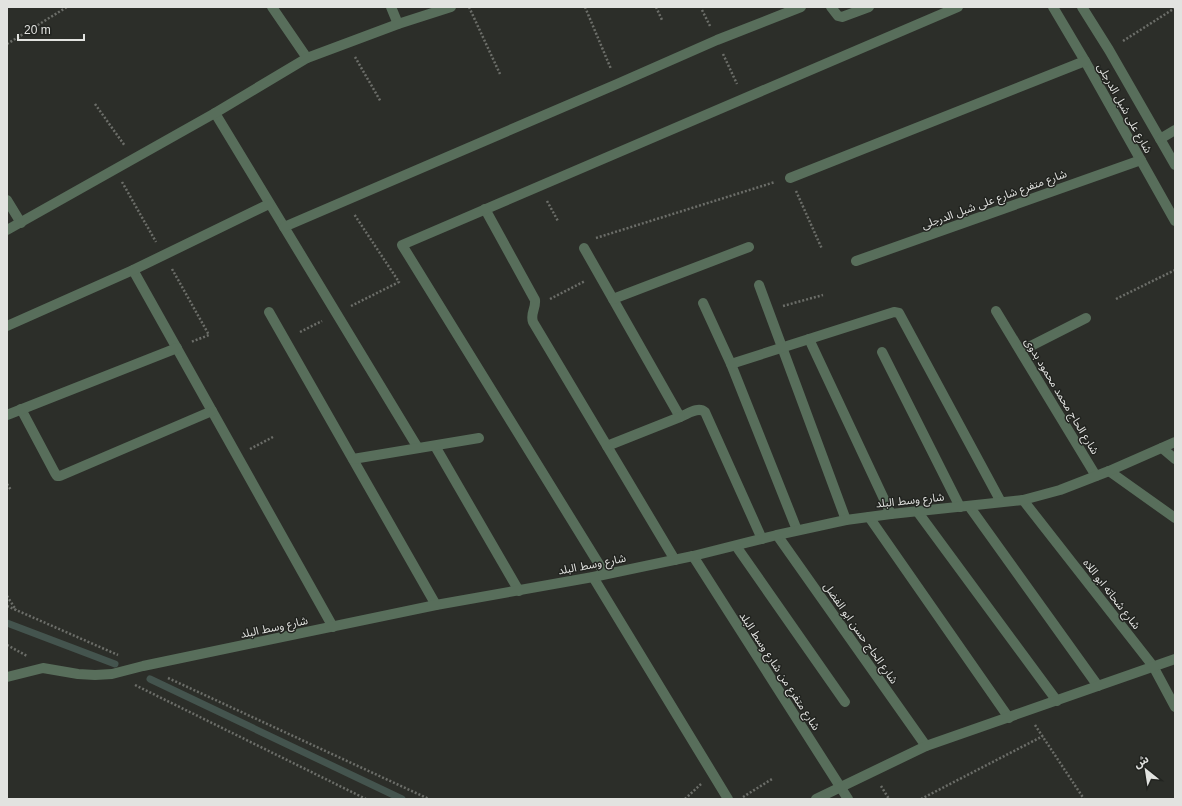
<svg xmlns="http://www.w3.org/2000/svg" width="1182" height="806" viewBox="0 0 1182 806" font-family="Arial,'Noto Sans Arabic',sans-serif">
	<style>
		.lines { fill: none; stroke-linecap: round; stroke-linejoin: round }
		.stream { stroke: #44544e; stroke-width: 7 }
		.path { stroke: #6c6e69; stroke-width: 2.5; stroke-dasharray: 2 2; stroke-linecap: butt }
		.street { stroke: #586e5b; stroke-width: 10 }
		.labels { text-anchor: middle; stroke-width: 3; stroke-linejoin: round; paint-order: stroke }
		.street-label { font-size: 11px; fill: #e2e3e0; stroke: #222420 }
	</style>
	<rect width="100%" height="100%" fill="#2c2e29"/>
	<g class="lines">
		<g class="stream">
			<path d="M7 623 115 664"/>
			<path d="M150 679 402 799"/>
		</g>
		<g class="path">
			<path d="M469 7 500 74"/>
			<path d="M585 7 611 69"/>
			<path d="M656 7 662 20"/>
			<path d="M702 10 710 26"/>
			<path d="M1123 41 1175 8"/>
			<path d="M7 44 67 7"/>
			<path d="M723 54 737 84"/>
			<path d="M355 57 381 102"/>
			<path d="M95 104 125 146"/>
			<path d="M122 182 156 242"/>
			<path d="M796 191 822 249"/>
			<path d="M547 201 558 221"/>
			<path d="M596 238 775 182"/>
			<path d="M172 269 209 335 191 342"/>
			<path d="M550 299 585 281"/>
			<path d="M1116 299 1175 270"/>
			<path d="M351 306 399 282 354 214"/>
			<path d="M783 306 823 295"/>
			<path d="M300 332 322 321"/>
			<path d="M250 449 273 437"/>
			<path d="M7 484 11 490"/>
			<path d="M7 596 16 610"/>
			<path d="M7 606 118 655"/>
			<path d="M7 645 27 656"/>
			<path d="M168 678 429 799"/>
			<path d="M135 685 366 799"/>
			<path d="M1035 725 1084 799"/>
			<path d="M881 786 889 799"/>
			<path d="M743 797 772 779"/>
			<path d="M685 799 701 784"/>
			<path d="M921 799 1043 736"/>
		</g>
		<g class="street">
			<path d="M272 7 307 58"/>
			<path d="M391 7 398 24"/>
			<path d="M831 7 838 16 842 17 869 7"/>
			<path d="M1053 7 1085 61 1175 221"/>
			<path d="M1082 7 1109 50 1175 165"/>
			<path d="M215 113 418 448"/>
			<path d="M1160 139 1175 130"/>
			<path d="M790 178 1085 61"/>
			<path d="M7 200 21 223"/>
			<path d="M485 209 535 300C536 309 530 313 533 322L675 560"/>
			<path d="M284 227 617 84 717 40 801 7"/>
			<path d="M7 230 215 113 307 58 398 24 451 7"/>
			<path d="M584 248 680 417C688 414 698 406 705 412L762 539"/>
			<path d="M856 261 1141 160"/>
			<path d="M133 270 333 627"/>
			<path d="M759 285 846 520"/>
			<path d="M613 299 749 247"/>
			<path d="M703 303 731 364 797 530"/>
			<path d="M996 311 1096 476"/>
			<path d="M269 312 436 605"/>
			<path d="M7 326 133 270 269 204"/>
			<path d="M809 339 891 514"/>
			<path d="M1021 351 1086 318"/>
			<path d="M882 352 960 507"/>
			<path d="M731 364 894 312 899 313 1001 502"/>
			<path d="M21 409 55 473 57 476H60L212 411"/>
			<path d="M7 415 177 348"/>
			<path d="M435 446 519 591"/>
			<path d="M607 446 680 417"/>
			<path d="M1162 448 1175 459"/>
			<path d="M353 459 479 438"/>
			<path d="M1109 471 1175 518"/>
			<path d="M1023 500 1153 666 1175 707"/>
			<path d="M969 506 1098 686"/>
			<path d="M917 511 1057 701"/>
			<path d="M869 517 1009 718"/>
			<path d="M777 535 926 746"/>
			<path d="M736 546 845 702"/>
			<path d="M693 556 848 799"/>
			<path d="M605 574 402 245 958 7"/>
			<path d="M593 577 728 799"/>
			<path d="M7 677 43 668 78 674 95 675 112 674 143 666 436 605 593 577 693 556 777 535 846 520 891 514 1023 500 1060 490 1109 471 1175 442"/>
			<path d="M816 799 926 746 1175 659"/>
		</g>
	</g>
	<g class="labels">
		<g class="street-label">
			<text transform="translate(1125 108) rotate(61)" y="4">شارع على شبل الدرجلى</text>
			<text transform="translate(994 199) rotate(-20)" y="4">شارع متفرع شارع على شبل الدرجلى</text>
			<text transform="translate(1062 396) rotate(59)" y="4">شارع الحاج محمد محمود بدوى</text>
			<text transform="translate(910 500) rotate(-6)" y="4">شارع وسط البلد</text>
			<text transform="translate(592 564) rotate(-11)" y="4">شارع وسط البلد</text>
			<text transform="translate(1112 594) rotate(52)" y="4">شارع شحاته ابو اللاه</text>
			<text transform="translate(274 627) rotate(-12)" y="4">شارع وسط البلد</text>
			<text transform="translate(861 633) rotate(55)" y="4">شارع الحاج حسن ابو الفضل</text>
			<text transform="translate(780 671) rotate(57)" y="4">شارع متفرع من شارع وسط البلد</text>
		</g>
	</g>
	<rect width="1182" height="806" fill="none" stroke="#e2e3e0" stroke-width="16"/>
	<g transform="translate(1146 770) rotate(330)" stroke="#222420" stroke-width="3" paint-order="stroke">
	<path d="M0-3L7 15L0 10L-7 15Z" fill="#e2e3e0"/>
	<text y="-6" font-size="11" font-weight="bold" text-anchor="middle" fill="#e2e3e0">ش</text>
	</g>
	<path d="M18 34v6h66v-6" fill="none" stroke="#e2e3e0" stroke-width="2"/>
	<text x="24" y="34" font-size="12" fill="#e2e3e0" stroke="#222420" stroke-width="3" paint-order="stroke">20 m</text>
</svg>
